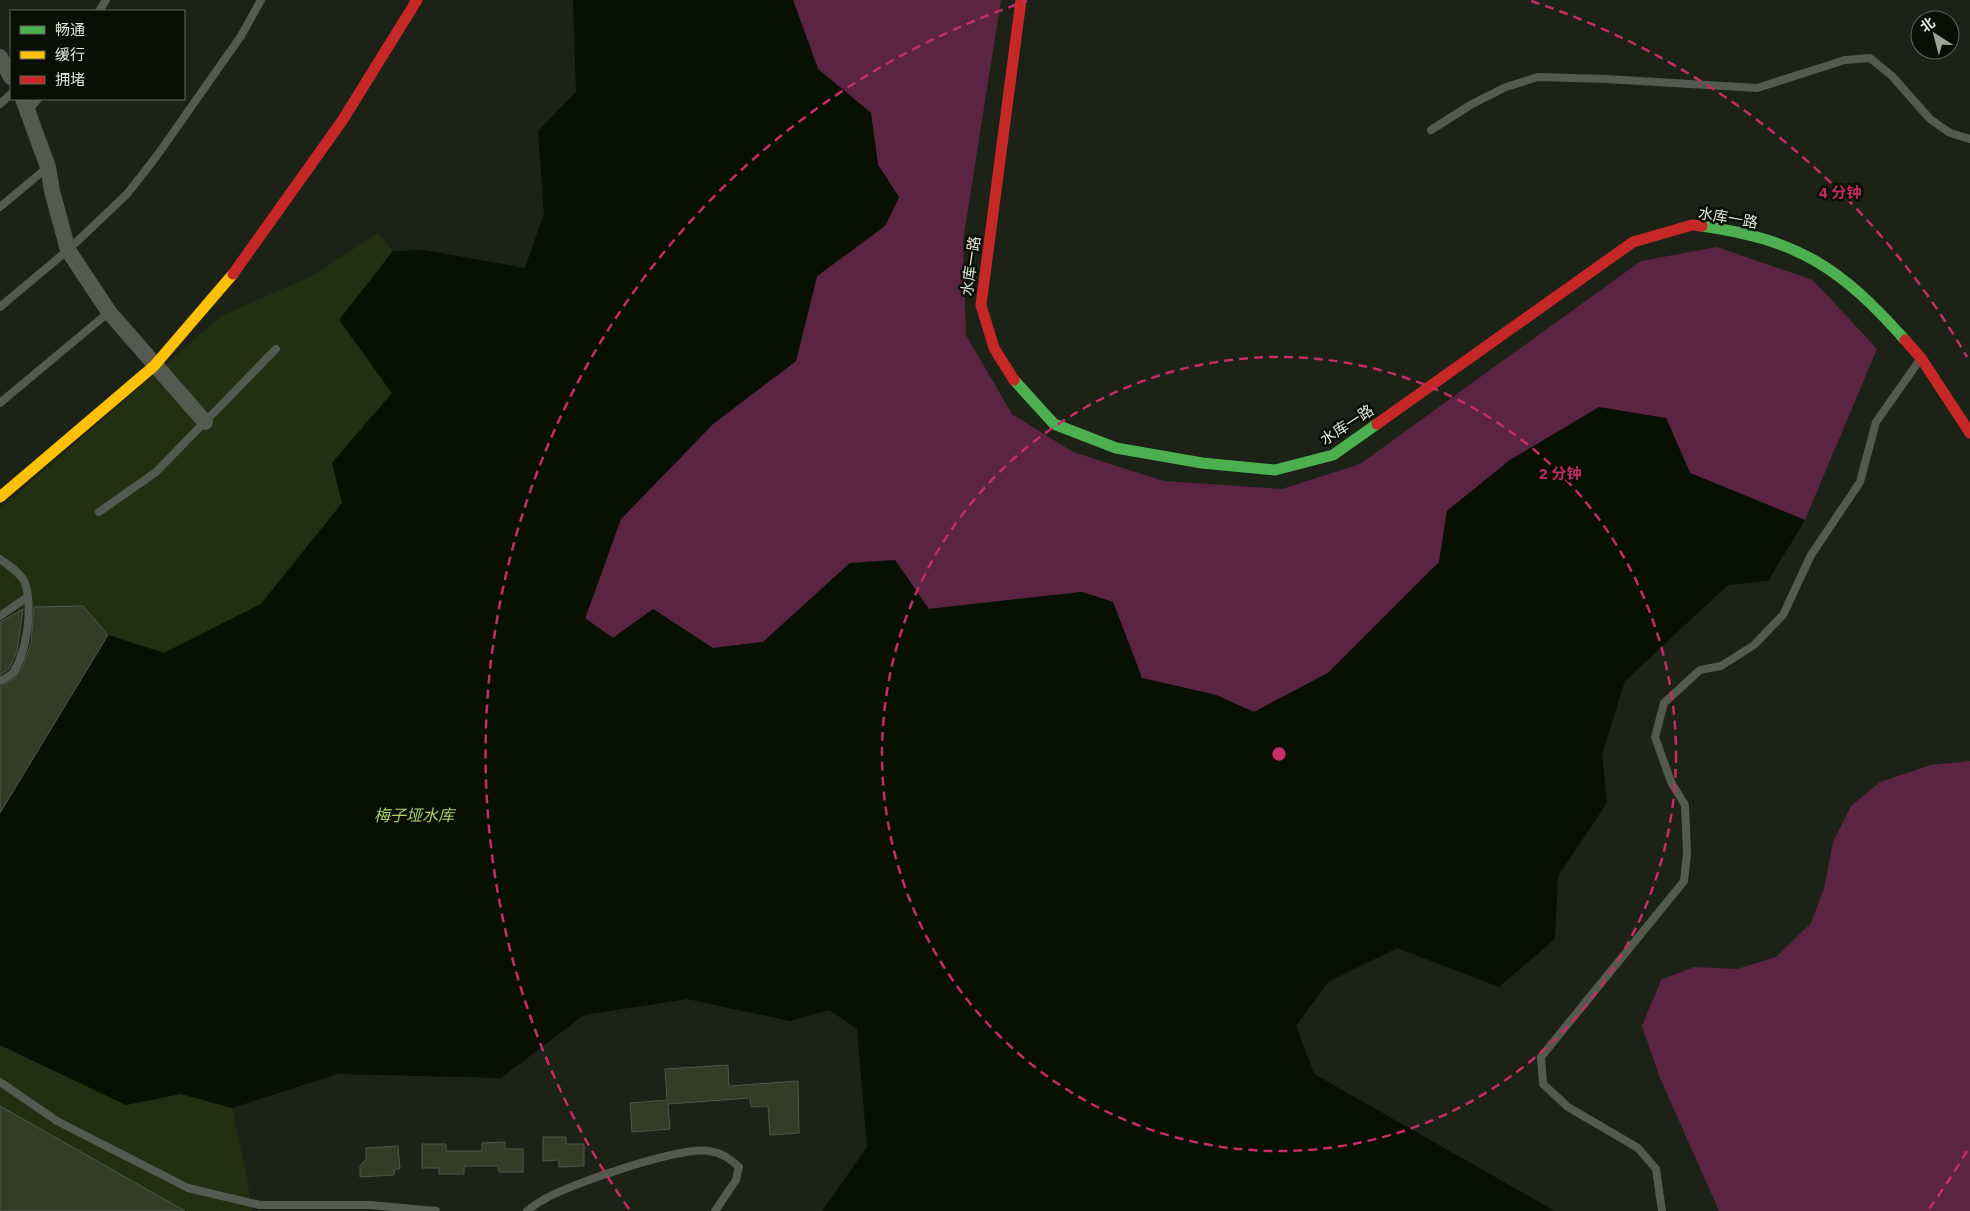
<svg xmlns="http://www.w3.org/2000/svg" width="1970" height="1211" viewBox="0 0 1970 1211" font-family="'IBM Plex Sans','Noto Sans SC',sans-serif">
	<style>
		.built { fill: #232f12 }
		.green { fill: #5b2443 }
		.water { fill: #081002 }
		.building { fill: #343b26; stroke: #50564a }
		.lines { fill: none; stroke-linecap: round; stroke-linejoin: round }
		.lane { stroke: #555a50; stroke-width: 8 }
		.street { stroke: #555a50; stroke-width: 16 }
		.fast { stroke: #4caf50; stroke-width: 11 }
		.slow { stroke: #ffc107; stroke-width: 11 }
		.jam { stroke: #c62828; stroke-width: 11 }
		.ring { fill: none; stroke: #c52d68; stroke-width: 2.5; stroke-dasharray: 9 6 }
		.labels { text-anchor: middle; stroke-width: 5; stroke-linejoin: round; paint-order: stroke }
		.street-label { font-size: 15px; fill: #e1e9d9; stroke: #0a0f05 }
		.water-label { font-size: 16px; font-style: italic; fill: #a8d36d; stroke: #0a0f05 }
		.centre { fill: #c52d68; stroke: #0a0f05; stroke-width: 2.5 }
		.ring-label { font-size: 15px; text-anchor: middle; font-weight: bold; fill: #c52d68; stroke: #0a0f05; stroke-width: 5; stroke-linejoin: round; paint-order: stroke }
	</style>
	<rect width="100%" height="100%" fill="#1c2215"/>
	<g class="built">
		<path d="M378 233 393 251 340 320 392 393 332 463 342 503 261 604 164 653 108 635 83 606 29 607 0 616V509L221 316 312 276Z"/>
		<path d="M0 1045 126 1105 181 1093 232 1108 247 1177 252 1211H0Z"/>
	</g>
	<g class="green">
		<path d="M793 0H1001L963 241 966 335 1012 414 1073 452 1164 481 1282 489 1360 464 1641 261 1717 247 1813 280 1877 349 1805 520 1690 473 1666 418 1510 460 1447 511 1439 562 1328 673 1254 712 1216 695 1142 678 1113 602 1082 592 929 609 850 563 763 642 713 648 653 609 613 638 585 619 621 519 713 424 796 361 817 276 885 226 899 197 878 165 871 113 818 69Z"/>
		<path d="M1970 761V1211H1719L1660 1078 1642 1026 1661 980 1694 967 1737 969 1776 957 1811 923 1824 888 1833 842 1851 806 1880 782 1931 765Z"/>
	</g>
	<path class="water" d="M573 0H793L818 69 871 113 878 165 899 197 885 226 817 276 796 361 713 424 621 519 585 618 613 638 653 609 713 648 763 642 850 563 895 560 929 609 1082 592 1113 602 1142 678 1216 695 1254 712 1328 673 1439 562 1447 511 1510 460 1599 407 1666 418 1690 473 1805 520 1768 581 1728 585 1625 681 1602 754 1607 803 1558 876 1555 939 1499 987 1397 948 1328 982 1296 1026 1314 1074 1555 1211H822L867 1147 857 1029 829 1010 790 1021 687 999 584 1015 501 1078 337 1074 232 1108 181 1094 126 1105 0 1045V813L108 635 164 653 261 604 342 503 332 463 392 393 339 320 393 251 424 250 525 268 544 214 538 131 576 92Z"/>
	<g class="building">
		<path d="M83 606 108 635 0 813V687L15 678 23 666 31 643 34 607Z"/>
		<path d="M23 609 17 652 9 669 0 675V622Z"/>
		<path d="M728 1065 729 1086 798 1081 799 1133 770 1135 768 1106 751 1107 750 1098 668 1104 670 1129 632 1132 630 1103 667 1100 665 1069Z"/>
		<path d="M0 1106 185 1211H0Z"/>
		<path d="M543 1137H566V1144H584V1166L559 1167V1160L543 1161Z"/>
		<path d="M505 1142V1149H523V1172H499L498 1166H464V1174H439V1168H422V1144H446V1151H482V1143Z"/>
		<path d="M398 1146 400 1169H395L394 1175 360 1177V1166L366 1159V1148Z"/>
	</g>
	<g class="lines">
		<g class="lane">
			<path d="M99 11 106 0"/>
			<path d="M0 104 11 94"/>
			<path d="M28 111 38 99"/>
			<path d="M1431 130 1472 104 1506 87 1538 77 1606 79 1757 88 1845 60 1870 58 1892 76 1930 119 1950 133 1970 139"/>
			<path d="M0 207 48 167"/>
			<path d="M0 307 68 250 127 194 156 157 241 36 261 0"/>
			<path d="M0 403 109 312"/>
			<path d="M99 512 156 472 276 349"/>
			<path d="M0 559C8 565 21 573 25 583 33 607 27 652 13 673 10 676 4 679 0 681"/>
			<path d="M0 616 26 598"/>
			<path d="M0 1082 57 1121 188 1188 260 1205H370L436 1211"/>
			<path d="M527 1211C532 1207 537 1203 543 1200 569 1184 681 1146 709 1151 722 1153 729 1158 739 1167L736 1180 715 1211"/>
			<path d="M1662 1211 1656 1169 1638 1148 1568 1107 1543 1084 1541 1057 1684 881 1687 854 1685 805 1671 782 1655 737 1664 703 1700 670 1721 666 1754 645 1783 615 1811 555 1860 482 1876 422 1919 361"/>
		</g>
		<g class="street">
			<path d="M0 57 11 77"/>
			<path d="M23 99 48 167 52 191 68 250 109 312 205 422"/>
		</g>
		<g class="fast">
			<path d="M1702 226C1799 240 1841 268 1905 340"/>
			<path d="M1014 380 1054 424 1116 448 1202 463 1275 470 1333 455 1377 424"/>
		</g>
		<path class="slow" d="M0 497 154 366 233 274"/>
		<g class="jam">
			<path d="M233 274 342 121 417 0"/>
			<path d="M1905 340 1921 358 1970 433"/>
			<path d="M1014 380 994 348 981 305 1021 0"/>
			<path d="M1377 424 1633 242 1692 225 1702 226"/>
		</g>
	</g>
	<g class="ring">
		<circle cx="1279" cy="754" r="397"/>
		<path d="M1967 1151A794 794 0 0 1 1929 1209M629 1209A794 794 0 0 1 1027 1M1531 1A794 794 0 0 1 1967 357"/>
	</g>
	<g class="labels">
		<g class="street-label">
			<text transform="translate(1728 218) rotate(10)" y="5">水库一路</text>
			<text transform="translate(971 266) rotate(-82)" y="5">水库一路</text>
			<text transform="translate(1347 425) rotate(-33)" y="5">水库一路</text>
		</g>
		<g class="water-label">
			<text x="414" y="821">梅子垭水库</text>
		</g>
	</g>
	<circle cx="1279" cy="754" r="8" class="centre"/>
	<g class="ring-label">
		<text x="1840" y="198">4 分钟</text>
		<text x="1560" y="479">2 分钟</text>
	</g>
	<rect x="10" y="10" width="175" height="90" fill="#0a0f05" stroke="#60665a"/>
	<rect x="20" y="26" width="25" height="8" fill="#4caf50" stroke="#60665a"/>
	<text x="55" y="35" font-size="15" fill="#e1e9d9">畅通</text>
	<rect x="20" y="51" width="25" height="8" fill="#ffc107" stroke="#60665a"/>
	<text x="55" y="60" font-size="15" fill="#e1e9d9">缓行</text>
	<rect x="20" y="76" width="25" height="8" fill="#c62828" stroke="#60665a"/>
	<text x="55" y="85" font-size="15" fill="#e1e9d9">拥堵</text>
	<g transform="translate(1935 35) rotate(324)"><circle r="24" fill="#0a0f05" stroke="#60665a"/>
	<path d="M0-4L9 19L0 12L-9 19Z" fill="#9ca394"/>
	<text y="-8" font-size="14" font-weight="bold" text-anchor="middle" fill="#e1e9d9">北</text>
	</g>
</svg>
